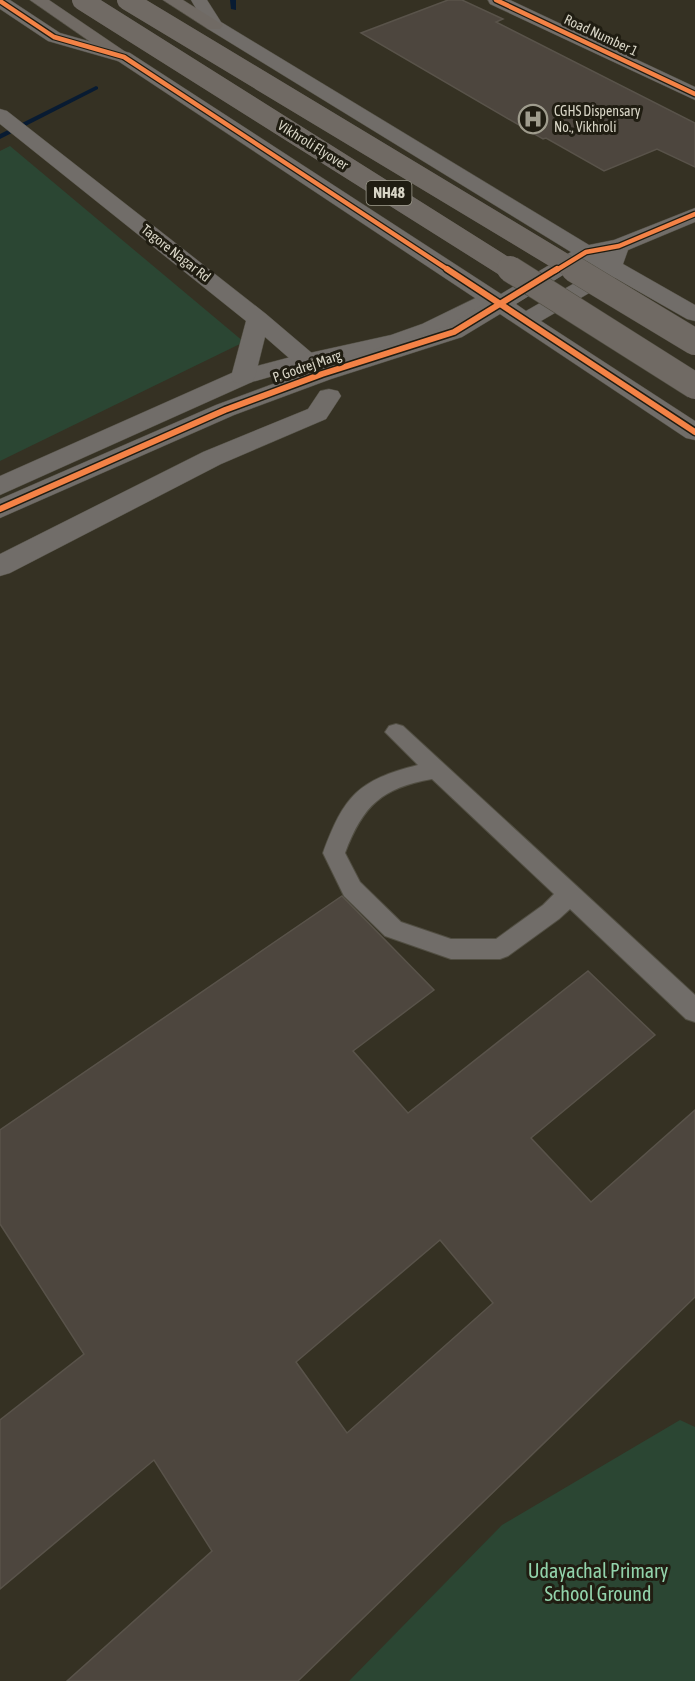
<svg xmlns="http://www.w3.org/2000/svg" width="695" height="1681" viewBox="0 0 695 1681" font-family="'Asap Condensed',sans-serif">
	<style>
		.green { fill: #2b4633 }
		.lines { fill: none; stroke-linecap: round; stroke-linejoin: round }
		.stream { fill: #081b32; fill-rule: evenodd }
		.building { fill: #4d463e; stroke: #59534a; stroke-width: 1.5; fill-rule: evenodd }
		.service-casing { stroke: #514e42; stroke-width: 2 }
		.minor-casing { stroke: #514e42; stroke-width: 1 }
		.tertiary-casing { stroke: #514e42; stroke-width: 1 }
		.trunk-casing { stroke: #514e42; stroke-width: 1 }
		.service { fill: #716d69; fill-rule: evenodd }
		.minor { fill: #716d69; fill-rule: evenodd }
		.tertiary { fill: #716d69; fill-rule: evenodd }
		.trunk { fill: #706a64; fill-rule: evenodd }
		.trunk-bridge-far1-casing { stroke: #514e42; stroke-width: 20; stroke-linecap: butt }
		.trunk-bridge-casing { stroke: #514e42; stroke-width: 27; stroke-linecap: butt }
		.trunk-bridge-far1 { stroke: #706a64; stroke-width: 20 }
		.trunk-bridge { stroke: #706a64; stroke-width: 26 }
		.cycleway-far1-casing { stroke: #201d12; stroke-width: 7 }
		.cycleway-casing { stroke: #201d12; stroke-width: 9 }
		.cycleway-far1 { stroke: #f48246; stroke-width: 4.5 }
		.cycleway { stroke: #f48246; stroke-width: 6 }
		.labels { text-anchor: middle; stroke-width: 6; stroke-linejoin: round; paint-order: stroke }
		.far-street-label { font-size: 14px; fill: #d8d5c6; stroke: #201d12 }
		.far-poi-label { font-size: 14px; fill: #d8d5c6; stroke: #201d12; text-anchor: start }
		.shield { fill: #201d12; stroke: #a19e90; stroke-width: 1.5 }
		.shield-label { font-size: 15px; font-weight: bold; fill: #d8d5c6 }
		.near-park-label { font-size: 20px; fill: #92d3ab; stroke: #201d12 }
	</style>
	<rect width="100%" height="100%" fill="#353123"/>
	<g class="green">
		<path d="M10 146 244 342 0 461V151Z"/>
		<path d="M680 1420 695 1427V1681H349L502 1525Z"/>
	</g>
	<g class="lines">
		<g class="stream">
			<path d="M230 0H236V10L231 9Z"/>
			<path d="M96 86 98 87V89L0 139V134Z"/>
		</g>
	</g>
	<g class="building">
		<path d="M448 0H462L503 19 496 22 695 123V167L657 149 604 171 546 138 543 139 361 33Z"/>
		<path d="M342 896 434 990 353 1051 408 1113 588 971 655 1035 531 1138 591 1202 695 1110V1297L298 1681H67L212 1551 154 1460 0 1589V1420L84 1354 0 1224V1130ZM440 1240 493 1303 347 1433 296 1362Z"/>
	</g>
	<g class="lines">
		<g class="service-casing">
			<path id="service" d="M396 724 403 726 695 995V1022L686 1019 570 909 559 919 508 956 500 959H451L385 936 344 896 323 853C344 796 358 780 418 765L385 732 389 726ZM432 779 554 894 543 905 496 939H451L401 922 360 882 345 853C363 805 382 788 432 779Z"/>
		</g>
		<g class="minor-casing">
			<g id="minor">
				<path d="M490 291 498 293 501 298 498 303C469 319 441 334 410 345 358 361 303 366 252 382L0 495V476L234 372 287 358 391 335 422 324Z"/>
				<path d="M329 389 338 391 341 396 326 419 221 464 10 573 0 576V554L203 452 308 409 320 391Z"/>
			</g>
		</g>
		<g class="tertiary-casing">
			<g id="tertiary">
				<path d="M0 0H10L60 33 130 53 501 294 571 252 208 29 191 0H207L221 22 589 245 614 240 695 208V222L628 250 623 264 695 305V321L687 319 615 278 541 321 695 421V440L686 438 500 314 462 337 331 379 234 415 0 518V499L216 405 305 372 265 337 255 377 252 382 243 384 234 382 231 377 246 321 0 124V109L7 111 266 314 326 365 446 327 484 304 118 61 48 41 0 9ZM586 261 599 269 526 311 516 304Z"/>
				<path d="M488 0H510L695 87V100L490 4Z"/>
			</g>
		</g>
		<g class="trunk-casing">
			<g id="trunk">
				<path d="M30 0H49L133 57 130 61H118Z"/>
				<path d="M163 0H183L223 25 220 29H208Z"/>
			</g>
		</g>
		<use href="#service" class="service"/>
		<use href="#minor" class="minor"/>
		<use href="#tertiary" class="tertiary"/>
		<use href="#trunk" class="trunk"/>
		<g class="trunk-bridge-far1-casing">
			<g id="trunk-bridge-far1">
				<path d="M82 0 512 271"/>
				<path d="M127 0 577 271"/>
			</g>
		</g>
		<g class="trunk-bridge-casing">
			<g id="trunk-bridge">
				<path d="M510 269 695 386"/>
				<path d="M574 269 695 342"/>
			</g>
		</g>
		<use href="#trunk-bridge-far1" class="trunk-bridge-far1"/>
		<use href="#trunk-bridge" class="trunk-bridge"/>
		<g class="cycleway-far1-casing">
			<g id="cycleway-far1">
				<path d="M496 0 695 94"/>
				<path d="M0 1 54 37 124 57 450 271"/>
				<path d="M555 271 586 252 619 246 695 214"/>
			</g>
		</g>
		<g class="cycleway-casing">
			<g id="cycleway">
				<path d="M447 269 695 432"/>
				<path d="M0 509 225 410 322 374 454 332 557 269"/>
			</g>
		</g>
		<use href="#cycleway-far1" class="cycleway-far1"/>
		<use href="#cycleway" class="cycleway"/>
	</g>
	<defs>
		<g id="hospital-ring" transform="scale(1.5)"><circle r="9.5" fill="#201d12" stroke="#9f9c8d" stroke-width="1.5"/><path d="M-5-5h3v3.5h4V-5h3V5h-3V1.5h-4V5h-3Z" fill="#9f9c8d"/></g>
	</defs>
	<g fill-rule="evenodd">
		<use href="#hospital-ring" x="533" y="119"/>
	</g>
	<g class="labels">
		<g class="far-street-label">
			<text transform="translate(601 35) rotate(25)" y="5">Road Number 1</text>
			<text transform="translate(313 145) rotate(32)" y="5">Vikhroli Flyover</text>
			<text transform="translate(176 253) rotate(38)" y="5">Tagore Nagar Rd</text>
			<text transform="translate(307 366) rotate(-19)" y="5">P. Godrej Marg</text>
		</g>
		<g class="far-poi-label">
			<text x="554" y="116">CGHS Dispensary<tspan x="554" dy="16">No., Vikhroli</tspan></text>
		</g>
		<rect class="shield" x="366.5" y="181" width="45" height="24" rx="4.5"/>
		<g class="shield-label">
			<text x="389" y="198">NH48</text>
		</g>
		<g class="near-park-label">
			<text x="598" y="1578">Udayachal Primary<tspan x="598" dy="23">School Ground</tspan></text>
		</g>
	</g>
</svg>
